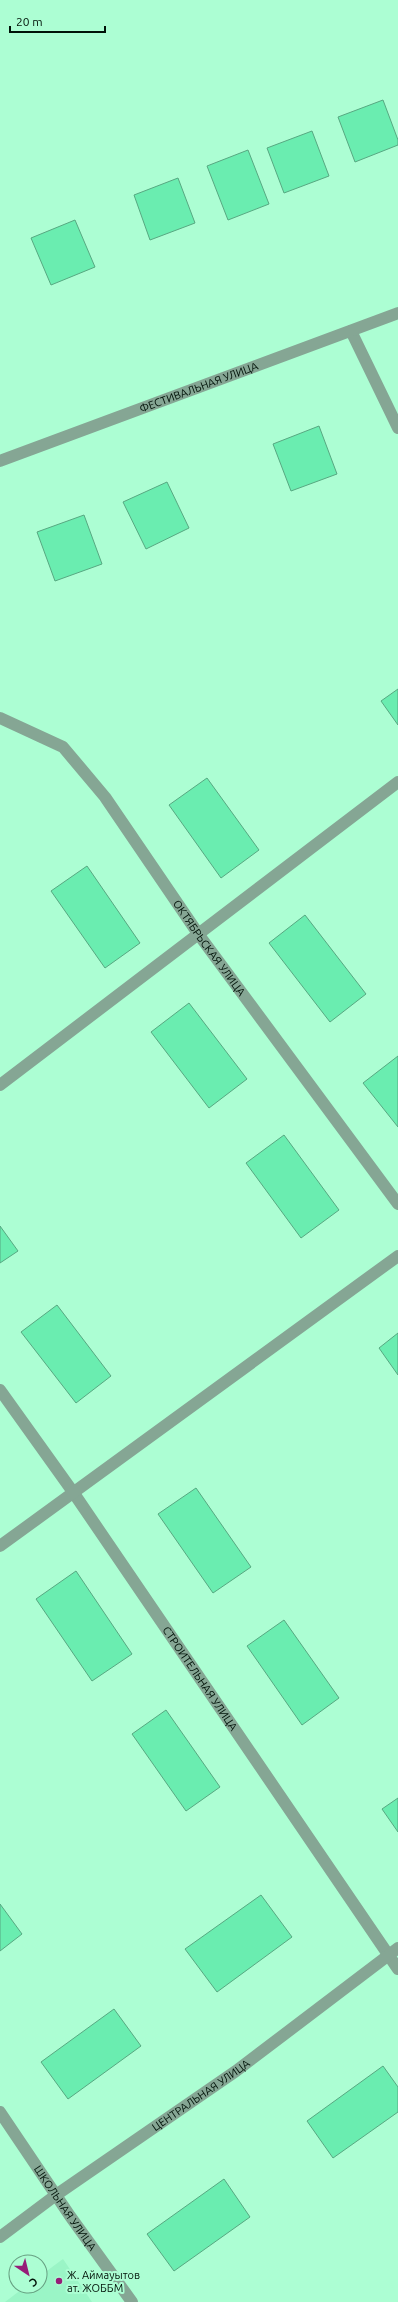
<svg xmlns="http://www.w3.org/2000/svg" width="398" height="2302" viewBox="0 0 398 2302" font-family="Ubuntu,sans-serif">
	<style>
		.built { fill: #9af5c6 }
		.building { fill: #6aedb0; stroke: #57a881 }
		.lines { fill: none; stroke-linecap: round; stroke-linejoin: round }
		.service { stroke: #85a694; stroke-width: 12 }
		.minor { stroke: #85a694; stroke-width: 12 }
		.tertiary { stroke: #85a694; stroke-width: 12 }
		.poi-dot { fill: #961d78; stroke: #acfed3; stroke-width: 1.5 }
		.labels { text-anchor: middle; stroke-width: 4; stroke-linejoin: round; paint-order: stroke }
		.street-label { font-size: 11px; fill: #001208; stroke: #acfed3 }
		.poi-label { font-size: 11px; fill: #001208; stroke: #acfed3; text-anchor: start }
	</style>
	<rect width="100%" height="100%" fill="#acfed3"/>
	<path class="built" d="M63 2259 92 2302H5L26 2286H40V2276Z"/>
	<g class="building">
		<path d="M383 100 398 140V145L355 162 338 117Z"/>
		<path d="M312 131 329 176 284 193 267 148Z"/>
		<path d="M248 150 269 204 228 220 207 166Z"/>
		<path d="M178 178 195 223 150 240 134 195Z"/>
		<path d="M75 220 95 267 51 285 31 238Z"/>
		<path d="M319 426 337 474 291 491 273 444Z"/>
		<path d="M167 482 189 528 146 549 123 502Z"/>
		<path d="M84 515 102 564 55 581 37 532Z"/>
		<path d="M398 689V725L381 701Z"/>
		<path d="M207 778 259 850 221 878 169 805Z"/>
		<path d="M87 866 140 943 105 968 51 891Z"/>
		<path d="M305 915 366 994 330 1022 269 943Z"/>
		<path d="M189 1003 247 1079 209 1108 151 1032Z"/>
		<path d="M398 1056V1127L363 1083Z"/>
		<path d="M284 1135 339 1210 301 1238 246 1163Z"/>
		<path d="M0 1226 18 1251 0 1263Z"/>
		<path d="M57 1305 111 1376 76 1403 21 1332Z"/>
		<path d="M398 1333V1375L379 1348Z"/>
		<path d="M196 1488 251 1567 213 1593 158 1514Z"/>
		<path d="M76 1571 132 1654 92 1681 36 1599Z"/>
		<path d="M284 1620 339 1698 302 1725 247 1646Z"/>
		<path d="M166 1710 220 1787 186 1811 132 1734Z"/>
		<path d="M398 1798V1832L382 1809Z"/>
		<path d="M261 1895 292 1937 217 1992 185 1949Z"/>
		<path d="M0 1904 22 1934 0 1951Z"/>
		<path d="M114 2009 141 2046 68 2099 41 2062Z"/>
		<path d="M383 2066 398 2087V2112L333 2158 307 2121Z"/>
		<path d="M224 2179 250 2217 174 2271 147 2234Z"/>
	</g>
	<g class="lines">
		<path class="service" d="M0 1085 398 782"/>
		<g class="minor">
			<path d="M351 331 398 428"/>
			<path id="s1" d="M0 718 63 747 105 797 199 935 398 1204"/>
			<path id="s2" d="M0 1390 73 1492 398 1969"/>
			<path d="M0 1546 398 1256"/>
			<path id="s3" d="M0 2112 70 2216 132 2302"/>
			<path id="s4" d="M0 2237 56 2195 236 2071 398 1948"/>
		</g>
		<path class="tertiary" id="s5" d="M0 461 398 313"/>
	</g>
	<circle class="poi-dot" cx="59" cy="2281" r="4"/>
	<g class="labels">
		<g class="street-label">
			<text dy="4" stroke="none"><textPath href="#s5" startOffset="212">ФЕСТИВАЛЬНАЯ УЛИЦА</textPath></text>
			<text dy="4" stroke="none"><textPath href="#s1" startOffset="318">ОКТЯБРЬСКАЯ УЛИЦА</textPath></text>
			<text dy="4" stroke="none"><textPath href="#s2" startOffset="351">СТРОИТЕЛЬНАЯ УЛИЦА</textPath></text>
			<text dy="4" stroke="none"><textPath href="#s4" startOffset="246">ЦЕНТРАЛЬНАЯ УЛИЦА</textPath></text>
			<text dy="4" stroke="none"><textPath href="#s3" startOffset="116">ШКОЛЬНАЯ УЛИЦА</textPath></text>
		</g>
		<g class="poi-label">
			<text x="67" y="2279">Ж. Аймауытов<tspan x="67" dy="13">ат. ЖОББМ</tspan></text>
		</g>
	</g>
	<g transform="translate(28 2274) rotate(145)"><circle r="19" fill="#acfed3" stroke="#67a082"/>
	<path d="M0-3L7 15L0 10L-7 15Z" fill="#961d78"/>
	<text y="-6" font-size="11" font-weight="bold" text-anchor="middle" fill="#001208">С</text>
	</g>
	<path d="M10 26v6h95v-6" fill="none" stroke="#001208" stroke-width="2"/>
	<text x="16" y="26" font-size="12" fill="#001208" stroke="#acfed3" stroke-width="3" paint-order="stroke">20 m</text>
</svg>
